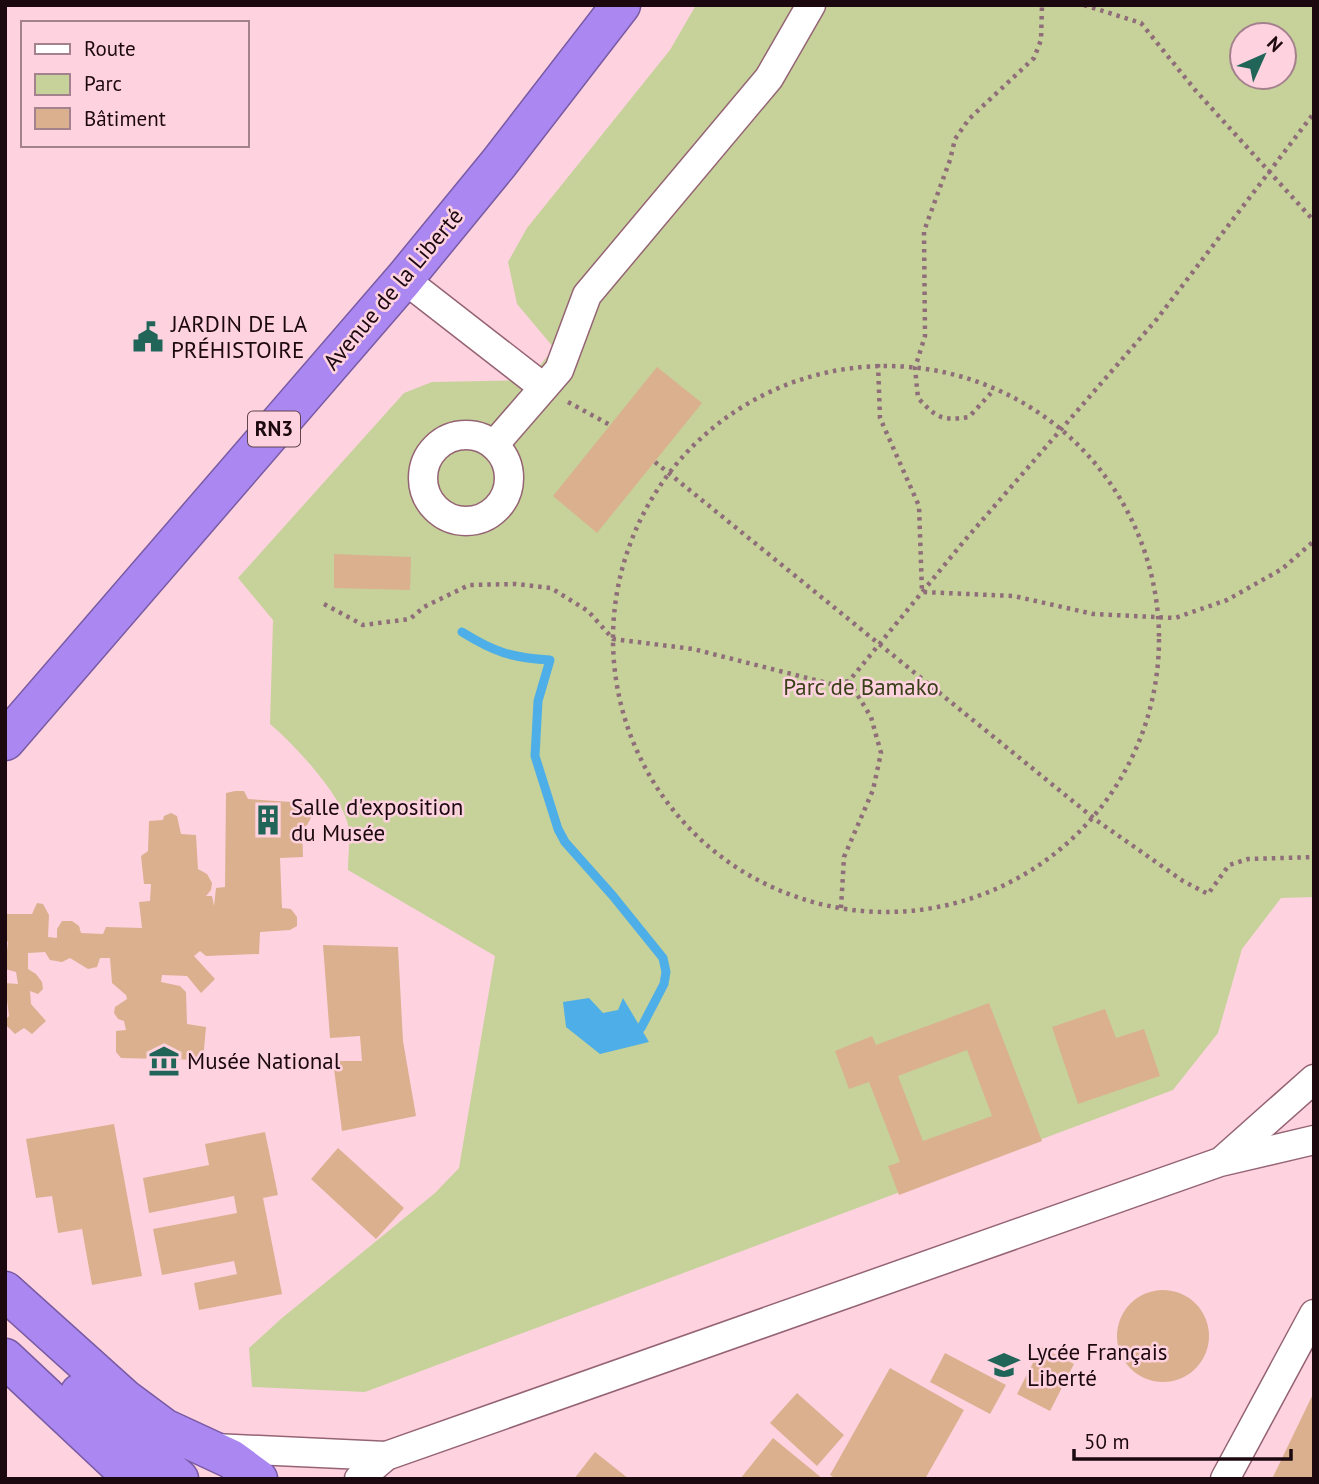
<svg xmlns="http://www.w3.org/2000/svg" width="1319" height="1484" viewBox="0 0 1319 1484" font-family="'PT Sans',sans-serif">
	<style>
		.green { fill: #c6d29a; fill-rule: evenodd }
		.water { fill: #4eaee7 }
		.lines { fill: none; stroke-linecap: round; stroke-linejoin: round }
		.stream { stroke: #4eaee7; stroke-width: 9 }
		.building { fill: #dbb08f; fill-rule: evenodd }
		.minor-casing { stroke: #956474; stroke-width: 31 }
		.highway-casing { stroke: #795ba3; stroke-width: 41 }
		.path { stroke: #8f6e79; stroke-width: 4.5; stroke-dasharray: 3.5 5; stroke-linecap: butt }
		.minor { stroke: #fff; stroke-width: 28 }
		.highway { stroke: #ab87f2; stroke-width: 38 }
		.labels { text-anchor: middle; stroke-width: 5; stroke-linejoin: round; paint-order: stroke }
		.shield { fill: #ffd2e0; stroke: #60454e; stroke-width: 2 }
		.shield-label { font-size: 21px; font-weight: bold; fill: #1c0910 }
		.street-label { font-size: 23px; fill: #1c0910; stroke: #ffd2e0 }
		.poi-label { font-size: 23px; fill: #1c0910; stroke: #ffd2e0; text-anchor: start }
		.park-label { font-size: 23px; fill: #394018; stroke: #ffd2e0 }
	</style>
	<rect width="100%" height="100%" fill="#ffd2e0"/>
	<path class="green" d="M696 5H1314V897L1281 898 1242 949 1218 1033 1173 1090 365 1392 252 1387 249 1348 282 1318 435 1193 459 1168 495 956 348 870C348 855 351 835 347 821 338 792 293 743 270 724L273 620 238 578 404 393 432 382 528 380 554 348 517 304 508 262 527 228 670 50ZM1242 35H1284V77H1242Z"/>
	<path class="water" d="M589 998 603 1013 618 1010 623 998 649 1042 600 1054 566 1027 563 1002Z"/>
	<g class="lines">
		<path class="stream" d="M462 632C494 652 512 658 550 660L538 701 535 756 558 829 565 842 613 896 663 958 666 972 664 984 641 1028"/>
	</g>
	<g class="building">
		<path d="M657 367 702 403 597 533 553 496Z"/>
		<path d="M334 554 411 557 410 590 334 588Z"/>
		<path d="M235 791H244L248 799 306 803 313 814 307 825 302 828 303 857 280 858 282 908 291 909 297 917V926L290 930 260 932 259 954 206 956 200 951 194 956 215 979 201 993 187 976 162 975 161 982 180 986 186 992 187 1024 206 1027 203 1060 121 1058 116 1052V1031L126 1030 124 1021 118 1019 114 1013 115 1007 127 999 126 995 112 983 110 958H100L97 967 88 969 70 958 62 962 50 960 45 952 28 953V969L36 974 42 982 43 989 38 994 30 991 31 1004 46 1021 32 1034 24 1028 15 1034 5 1024V1020L9 1016 5 983 18 984 16 972 5 969 8 942 5 939V914H32L37 903 43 904 49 915 48 937 57 938V929L62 921H72L79 926 81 933 103 934 106 927 142 928 139 902 150 901 151 884H144L141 856 148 851 149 821 163 820 164 816 171 813 177 816 181 834 196 835 198 869 207 874 212 883 211 890 206 896H212L214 906 216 888 225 887 226 793Z"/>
		<path d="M323 945 398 947 403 1041 416 1116 342 1131 333 1061H362L360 1036 330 1038Z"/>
		<path d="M989 1003 1042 1141 899 1195 888 1166 900 1162 869 1082 849 1089 835 1051 872 1036 876 1045ZM967 1050 992 1116 923 1141 898 1076Z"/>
		<path d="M1105 1009 1116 1038 1144 1029 1160 1076 1078 1104 1052 1027Z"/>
		<path d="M114 1124 142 1276 92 1285 82 1229 58 1233 52 1196 36 1198 26 1139Z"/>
		<path d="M265 1132 278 1195 263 1198 282 1294 199 1310 194 1283 237 1274 234 1261 162 1275 153 1229 237 1213 234 1196 149 1213 143 1178 209 1165 205 1144Z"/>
		<path d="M338 1148 404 1208 376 1239 311 1179Z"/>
		<circle cx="1163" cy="1336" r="46"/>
		<path d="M1041 1347 1074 1364 1050 1411 1017 1394Z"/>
		<path d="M945 1353 1006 1385 990 1414 930 1382Z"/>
		<path d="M890 1368 964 1410 925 1479H836L830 1475Z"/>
		<path d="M1314 1392V1479H1272Z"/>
		<path d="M797 1393 844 1435 817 1466 770 1423Z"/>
		<path d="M773 1438 823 1479H740Z"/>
		<path d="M595 1452 629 1479H574Z"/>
	</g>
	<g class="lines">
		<g class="minor-casing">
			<g id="minor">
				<path d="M404 279 543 387"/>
				<circle cx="466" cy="478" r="43"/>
				<path d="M494 445 559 370 587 295 769 78 811 5"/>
				<path d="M1224 1159 1314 1079"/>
				<path d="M214 1448 386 1456"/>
				<path d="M359 1479 386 1456 1220 1162 1314 1140"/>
				<path d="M1225 1479 1314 1314"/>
			</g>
		</g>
		<g class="highway-casing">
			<g id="highway">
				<path d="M5 741 404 279 499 163 621 5"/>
				<path d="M5 1291 125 1399 164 1428 231 1459 258 1479"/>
				<path d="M5 1358 134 1479"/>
				<path d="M80 1393 179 1479"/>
			</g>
		</g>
		<g class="path">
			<path d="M1084 5 1141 23 1196 91 1314 221"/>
			<path d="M878 364 880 418 919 506 922 592 1014 596 1093 614 1175 618 1227 600 1282 569 1314 541"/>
			<circle cx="886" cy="639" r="273"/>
			<path d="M991 393 969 417C941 421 937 418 918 398L915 368 925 336 924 231 950 160 955 139 969 119 1034 58 1041 40 1042 5"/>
			<path d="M568 402 610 425"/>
			<path d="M655 462 1096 820 1183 881 1208 894 1229 865 1248 859 1314 857"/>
			<path d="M324 604 363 625 410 619 424 607 469 585 516 584 551 588 588 611 613 639 693 649 831 684 849 681"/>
			<path d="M841 908 844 857 873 790 881 753 871 717 849 681 965 540 1157 319 1314 113"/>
		</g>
		<use href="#minor" class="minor"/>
		<use href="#highway" class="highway"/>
	</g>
	<defs>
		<g id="civic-bare" transform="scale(2.415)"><path d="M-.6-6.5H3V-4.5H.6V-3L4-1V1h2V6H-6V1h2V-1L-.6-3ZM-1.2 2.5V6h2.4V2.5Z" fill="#206558" stroke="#ffd2e0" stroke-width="2.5" paint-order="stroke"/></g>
		<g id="building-bare" transform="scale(2.415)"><path d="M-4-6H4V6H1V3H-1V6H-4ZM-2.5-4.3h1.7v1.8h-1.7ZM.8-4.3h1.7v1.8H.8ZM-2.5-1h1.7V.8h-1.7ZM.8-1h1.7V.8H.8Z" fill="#206558" stroke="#ffd2e0" stroke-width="2.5" paint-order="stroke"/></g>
		<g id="museum-bare" transform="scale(2.415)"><path d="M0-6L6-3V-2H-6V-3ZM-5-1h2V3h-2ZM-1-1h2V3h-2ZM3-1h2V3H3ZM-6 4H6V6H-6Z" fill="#206558" stroke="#ffd2e0" stroke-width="2.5" paint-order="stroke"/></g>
		<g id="university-bare" transform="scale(2.415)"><path d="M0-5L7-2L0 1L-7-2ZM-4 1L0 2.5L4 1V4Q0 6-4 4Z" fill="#206558" stroke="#ffd2e0" stroke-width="2.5" paint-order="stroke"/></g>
	</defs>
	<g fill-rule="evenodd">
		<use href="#civic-bare" x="148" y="337"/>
		<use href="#building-bare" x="268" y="820"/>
		<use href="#museum-bare" x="164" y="1061"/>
		<use href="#university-bare" x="1004" y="1365"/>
	</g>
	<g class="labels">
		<rect class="shield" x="248" y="411.5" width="52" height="35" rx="5"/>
		<g class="shield-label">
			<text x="274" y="436">RN3</text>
		</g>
		<g class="street-label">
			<text transform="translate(393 289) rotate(-50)" y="8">Avenue de la Liberté</text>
		</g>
		<g class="poi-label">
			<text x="171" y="332">JARDIN DE LA<tspan x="171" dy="26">PRÉHISTOIRE</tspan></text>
			<text x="291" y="815">Salle d'exposition<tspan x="291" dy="26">du Musée</tspan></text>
			<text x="187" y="1069">Musée National</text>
			<text x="1027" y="1360">Lycée Français<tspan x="1027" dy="26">Liberté</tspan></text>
		</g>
		<g class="park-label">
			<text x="861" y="695">Parc de Bamako</text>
		</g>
	</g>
	<rect width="1319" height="1484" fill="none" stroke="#1c0910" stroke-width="14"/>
	<rect x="21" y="21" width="228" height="126" fill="#ffd2e0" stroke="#a4828d" stroke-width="2"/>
	<rect x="35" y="44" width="35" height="10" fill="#ffffff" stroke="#a4828d" stroke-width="2"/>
	<text x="84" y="56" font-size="21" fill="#1c0910">Route</text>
	<rect x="35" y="74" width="35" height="21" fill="#c6d29a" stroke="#a4828d" stroke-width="2"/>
	<text x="84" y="91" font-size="21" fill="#1c0910">Parc</text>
	<rect x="35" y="108" width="35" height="21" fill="#dbb08f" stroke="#a4828d" stroke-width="2"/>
	<text x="84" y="126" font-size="21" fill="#1c0910">Bâtiment</text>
	<g transform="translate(1263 56) rotate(45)"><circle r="33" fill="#ffd2e0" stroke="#a4828d" stroke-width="2"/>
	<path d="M0-5L12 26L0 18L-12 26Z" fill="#206558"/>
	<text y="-10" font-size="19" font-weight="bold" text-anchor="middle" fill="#1c0910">N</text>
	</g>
	<path d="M1074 1449v10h217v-10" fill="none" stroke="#1c0910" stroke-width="3.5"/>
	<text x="1084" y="1449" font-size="21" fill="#1c0910" stroke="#ffd2e0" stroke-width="5" paint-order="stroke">50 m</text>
</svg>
